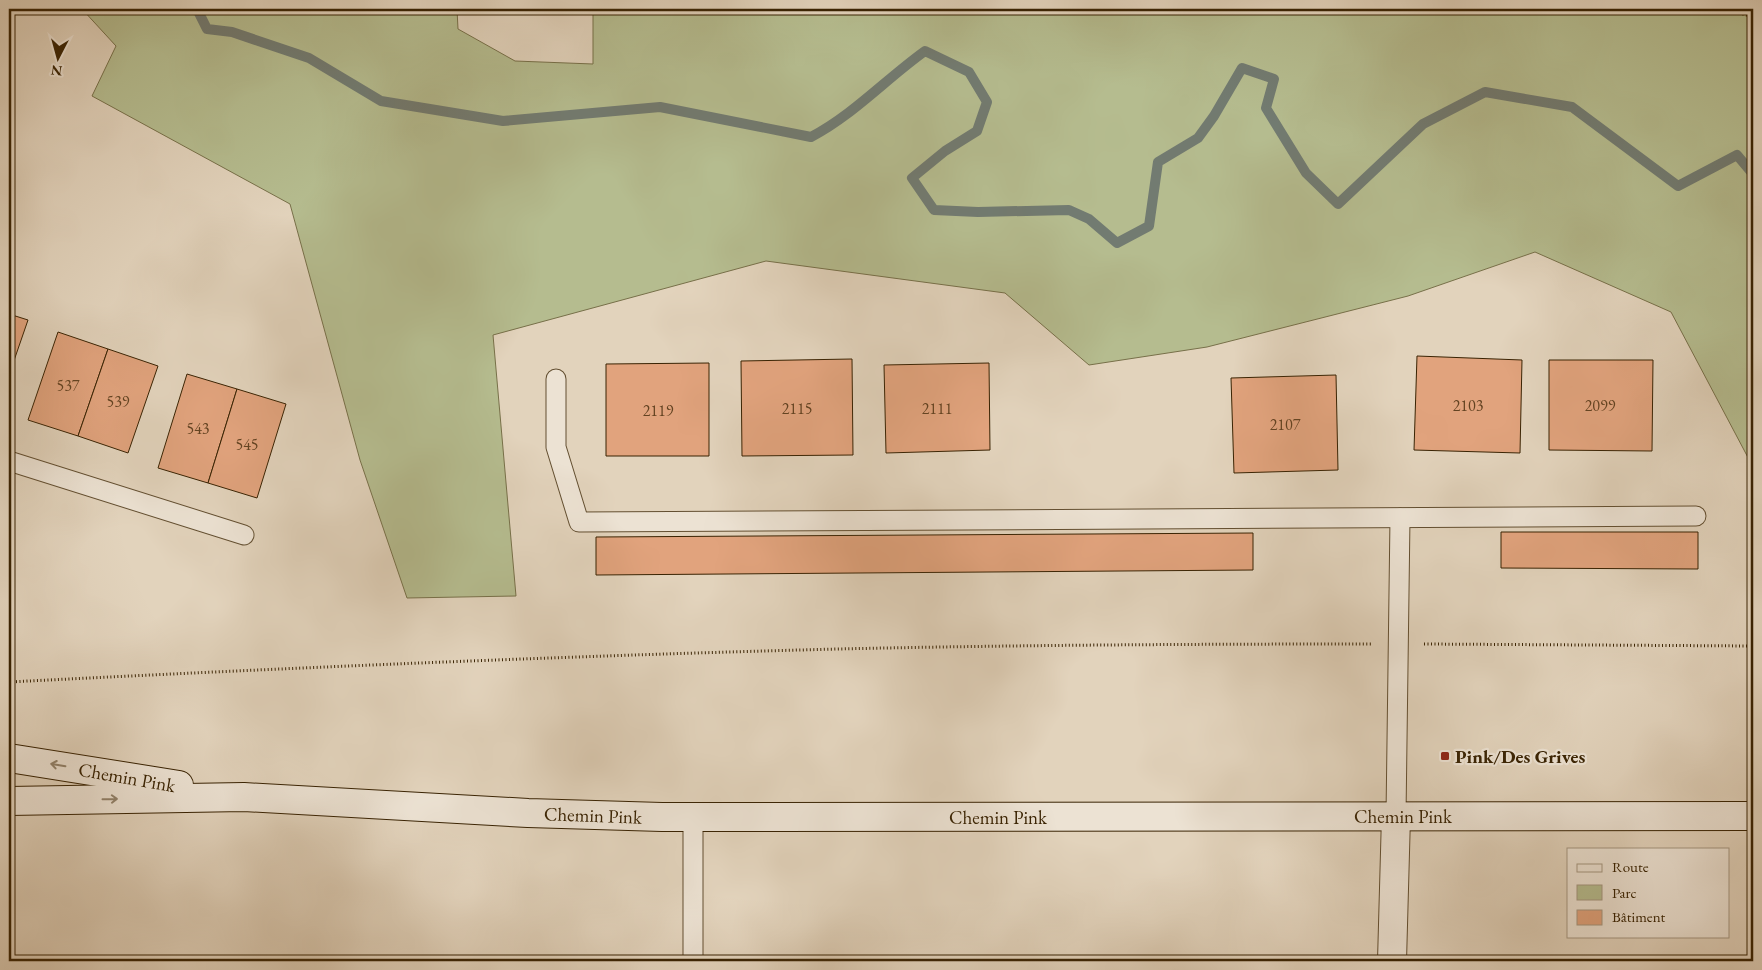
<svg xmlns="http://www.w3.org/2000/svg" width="1762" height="970" viewBox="0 0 1762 970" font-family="'EB Garamond',serif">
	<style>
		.green { fill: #b5bc8f; stroke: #777049 }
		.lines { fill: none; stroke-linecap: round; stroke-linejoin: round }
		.stream { stroke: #727b71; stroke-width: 10 }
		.building { fill: #e1a37d; stroke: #392303 }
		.lane-casing { stroke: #634f31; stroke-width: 21 }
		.street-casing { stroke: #634f31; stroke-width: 30 }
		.secondary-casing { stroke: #392303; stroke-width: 30 }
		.path { stroke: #392303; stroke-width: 3; stroke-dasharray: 1 2.5; stroke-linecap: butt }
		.lane { stroke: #ece2d3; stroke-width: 19 }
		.street { stroke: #ece2d3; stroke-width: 28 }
		.secondary { stroke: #ece2d3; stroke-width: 28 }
		.oneway { stroke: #92826b }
		.poi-dot { fill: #8f2418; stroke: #ece2d3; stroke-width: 2 }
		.labels { text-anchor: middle; stroke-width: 4.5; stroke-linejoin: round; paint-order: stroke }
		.number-label { font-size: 16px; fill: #634322 }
		.poi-label { font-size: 19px; font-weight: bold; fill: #392303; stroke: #ece2d3; text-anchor: start }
		.street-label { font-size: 19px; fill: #392303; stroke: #ece2d3 }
	</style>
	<rect width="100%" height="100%" fill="#e2d3bc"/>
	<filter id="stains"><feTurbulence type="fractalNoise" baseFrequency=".004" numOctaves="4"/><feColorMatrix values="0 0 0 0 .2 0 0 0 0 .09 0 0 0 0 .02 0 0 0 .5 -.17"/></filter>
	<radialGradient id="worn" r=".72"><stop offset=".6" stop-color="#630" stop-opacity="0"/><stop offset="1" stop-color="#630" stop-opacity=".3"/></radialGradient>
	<path class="green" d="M82 9H457L458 29 515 61 593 64V9H1753V467L1671 312 1535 252 1408 296 1207 347 1089 365 1005 293 766 261 493 335 516 596 407 598 360 460 290 204 92 96 116 46Z"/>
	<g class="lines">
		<path class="stream" d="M197 9 207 29 232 32 309 58 381 101 503 121 660 107 811 137C853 115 886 79 925 51L969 72 987 102 977 131 945 151 912 178 934 210 978 212 1069 210 1089 219 1117 243 1149 226 1158 162 1198 138 1214 116 1242 68 1274 79 1266 108 1306 173 1338 204 1423 124 1485 92 1572 107 1678 186 1737 155 1753 174"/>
	</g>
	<g class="building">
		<path d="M9 314 28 320 9 375Z"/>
		<path d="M58 332 108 349 78 436 28 420Z"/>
		<path d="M108 349 158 366 128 453 78 436Z"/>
		<path d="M1417 356 1522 360 1520 453 1414 450Z"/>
		<path d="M852 359 853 455 742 456 741 361Z"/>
		<path d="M1549 360H1653L1652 451 1549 450Z"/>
		<path d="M709 363V456H606V364Z"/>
		<path d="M989 363 990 450 886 453 884 365Z"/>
		<path d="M187 374 237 389 208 483 158 468Z"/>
		<path d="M1336 375 1338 470 1234 473 1231 378Z"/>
		<path d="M237 389 286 404 257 498 208 483Z"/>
		<path d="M1501 532H1698V569L1501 568Z"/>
		<path d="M1253 533V570L596 575V537Z"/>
	</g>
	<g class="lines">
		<g class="lane-casing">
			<g id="lane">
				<path d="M556 379V447L579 522 1696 516"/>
				<path d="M9 461 244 535"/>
				<path d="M1396 816 1400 518"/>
				<path d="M693 817V961"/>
			</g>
		</g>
		<g class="street-casing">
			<path id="street" d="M1392 961 1396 816"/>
		</g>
		<g class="secondary-casing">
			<g id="secondary">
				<path d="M9 758 179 785"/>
				<path d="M9 801 244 797 528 813 662 817 1753 816"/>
			</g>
		</g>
		<g class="path">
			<path d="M1726 9 1753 17"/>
			<path d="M1424 644 1753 646"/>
			<path d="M9 682C285 668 561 656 838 649 1016 645 1194 644 1372 644"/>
		</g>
		<use href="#lane" class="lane"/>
		<use href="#street" class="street"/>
		<use href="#secondary" class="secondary"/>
	</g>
	<defs><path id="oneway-shaft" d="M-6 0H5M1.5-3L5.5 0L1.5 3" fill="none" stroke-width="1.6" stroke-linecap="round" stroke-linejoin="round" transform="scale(1.25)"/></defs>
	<g class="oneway">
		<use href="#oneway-shaft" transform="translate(58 765) rotate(-171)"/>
		<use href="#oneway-shaft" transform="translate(110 799) rotate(-1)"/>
	</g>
	<rect class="poi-dot" x="1440" y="751" width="10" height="10" rx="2.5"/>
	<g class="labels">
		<g class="number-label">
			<text x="68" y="391">537</text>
			<text x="118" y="407">539</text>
			<text x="1468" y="411">2103</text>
			<text x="1600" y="411">2099</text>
			<text x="797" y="414">2115</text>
			<text x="937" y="414">2111</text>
			<text x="658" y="416">2119</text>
			<text x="1285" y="430">2107</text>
			<text x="198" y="434">543</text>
			<text x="247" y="450">545</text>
		</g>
		<g class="poi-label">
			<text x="1455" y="763">Pink/Des Grives</text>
		</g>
		<g class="street-label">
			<text transform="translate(127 777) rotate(10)" y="7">Chemin Pink</text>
			<text transform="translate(593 815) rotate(2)" y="7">Chemin Pink</text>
			<text x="1403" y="823">Chemin Pink</text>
			<text x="998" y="824">Chemin Pink</text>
		</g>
	</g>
	<rect width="1762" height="970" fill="none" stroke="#e2d3bc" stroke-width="30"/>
	<rect x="10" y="10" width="1742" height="950" fill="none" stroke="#392303" stroke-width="2.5"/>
	<rect x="15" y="15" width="1732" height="940" fill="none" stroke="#392303"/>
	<rect x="1567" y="848" width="162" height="90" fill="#ece2d3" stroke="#a49680"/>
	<rect x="1577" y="864" width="25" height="8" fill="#ece2d3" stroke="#a49680"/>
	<text x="1612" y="872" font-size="15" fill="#392303">Route</text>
	<rect x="1577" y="885" width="25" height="15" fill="#b5bc8f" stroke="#a49680"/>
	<text x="1612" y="898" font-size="15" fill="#392303">Parc</text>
	<rect x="1577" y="910" width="25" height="15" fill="#e1a37d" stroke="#a49680"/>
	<text x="1612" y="922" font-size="15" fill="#392303">Bâtiment</text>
	<g transform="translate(58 58) rotate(186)" stroke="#ece2d3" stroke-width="4" paint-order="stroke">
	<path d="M0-4L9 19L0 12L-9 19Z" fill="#392303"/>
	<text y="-8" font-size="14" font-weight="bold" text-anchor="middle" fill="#392303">N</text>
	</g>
	<rect width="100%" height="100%" filter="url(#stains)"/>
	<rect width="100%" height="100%" fill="url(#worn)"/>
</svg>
